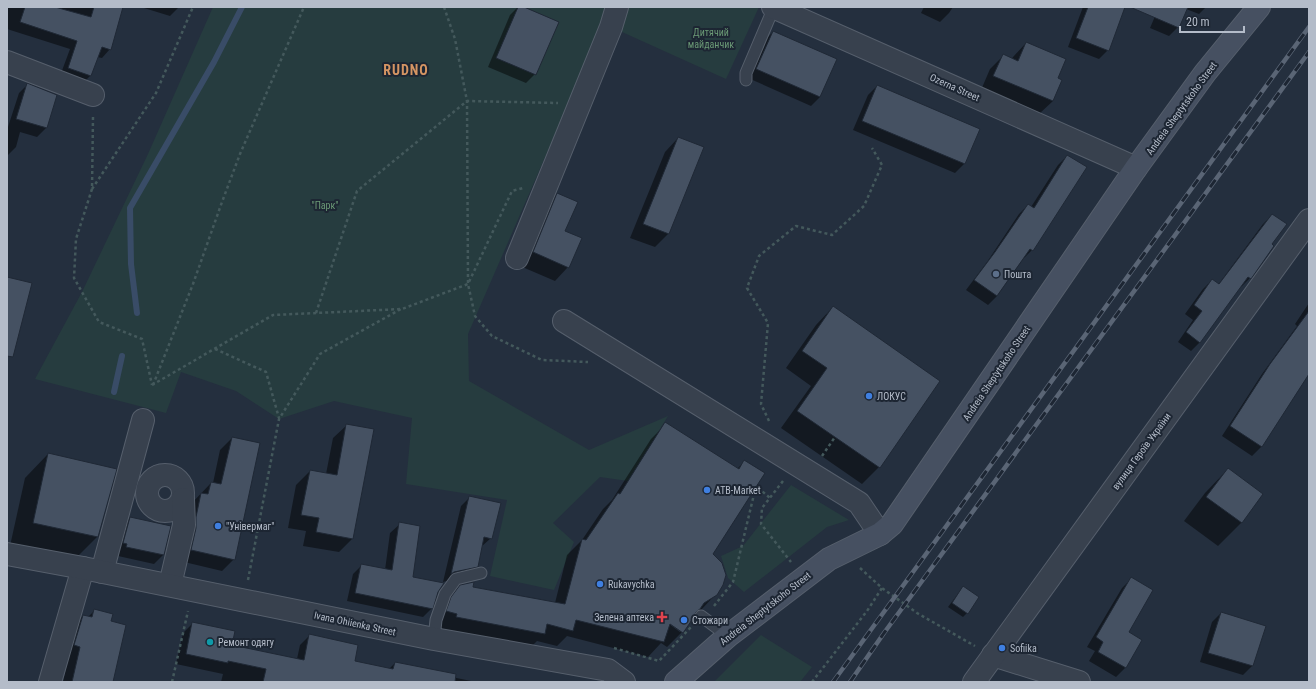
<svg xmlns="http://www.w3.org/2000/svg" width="1316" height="689" viewBox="0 0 1316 689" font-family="'Roboto Condensed',sans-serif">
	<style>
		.green { fill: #263c3f }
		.shadow { fill: #0007; fill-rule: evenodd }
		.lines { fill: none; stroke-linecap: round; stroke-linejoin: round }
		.stream { stroke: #394c67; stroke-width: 6 }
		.building { fill: #455162; stroke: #1f2835 }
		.service-casing { stroke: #565f6c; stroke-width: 13 }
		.minor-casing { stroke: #565f6c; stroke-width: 24 }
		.tertiary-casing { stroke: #565f6c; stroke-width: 24 }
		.secondary-casing { stroke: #565f6c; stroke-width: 24 }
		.path { stroke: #44595c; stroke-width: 2.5; stroke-dasharray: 3 3; stroke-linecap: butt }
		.service { stroke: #38414e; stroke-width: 11 }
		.minor { stroke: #38414e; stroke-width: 22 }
		.tertiary { stroke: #38414e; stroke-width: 22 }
		.secondary { stroke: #465061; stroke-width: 22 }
		.rail-casing { stroke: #5a6575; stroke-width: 4.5 }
		.rail { stroke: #1d2633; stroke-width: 3; stroke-dasharray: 9; stroke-linecap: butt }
		.service-dot { fill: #5c6f8a; stroke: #1d2633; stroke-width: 1.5 }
		.shop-dot { fill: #3f7fe0; stroke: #1d2633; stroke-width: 1.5 }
		.health-dot { fill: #e0444e; stroke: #1d2633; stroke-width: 1.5 }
		.culture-dot { fill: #0f9aa8; stroke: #1d2633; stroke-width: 1.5 }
		.labels { text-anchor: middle; stroke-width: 4; stroke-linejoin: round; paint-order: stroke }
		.park-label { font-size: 10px; fill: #6b9a76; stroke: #1d2633 }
		.street-label { font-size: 10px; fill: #b4bcc9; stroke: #1d2633 }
		.poi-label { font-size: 10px; fill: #b4bcc9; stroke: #1d2633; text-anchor: start }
		.district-label { font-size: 14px; font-weight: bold; letter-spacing: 1px; fill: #d59563; stroke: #1d2633 }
	</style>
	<rect width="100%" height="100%" fill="#242f3e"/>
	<g class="green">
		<path d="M213 7H607L587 61 468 334 469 381 589 450 668 416 628 481 600 477 553 523 574 542 554 590 490 576 507 500 406 484 412 418 334 401 279 419 236 391 181 372 166 413 35 379 82 292 148 154Z"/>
		<path d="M617 7H759L726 79 611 27Z"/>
		<path d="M791 485 849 520 827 527 744 592 728 578 721 556 743 546Z"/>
		<path d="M761 635 812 667 800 682H714Z"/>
	</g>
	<g class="shadow">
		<path d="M7 7H110V49L102 58 97 57 90 76 82 84 60 76 70 49 7 29Z"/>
		<path d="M144 7H179L170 16 144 8Z"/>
		<path d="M518 7H521L535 74 526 83 488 67 510 15Z"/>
		<path d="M924 7H953L949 13 940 22 921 13Z"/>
		<path d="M1083 7H1113L1108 50 1099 59 1068 47Z"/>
		<path d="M1159 7H1206L1199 14 1186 9 1178 27 1169 36 1150 28Z"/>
		<path d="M773 32 836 60 820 97 811 106 748 78 764 41Z"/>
		<path d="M1026 43 1057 78 1061 80 1053 101 1039 114 981 90 990 69 1003 56 1012 59 1013 57Z"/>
		<path d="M28 84 56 95 46 128 37 137 20 132 16 147 8 155 7 127H8L19 93Z"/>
		<path d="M877 86 979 129 964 164 955 173 853 130 868 95Z"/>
		<path d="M678 138 702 148 668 234 655 247 630 238 665 152Z"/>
		<path d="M1067 156 1032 250 1023 259 997 296 988 305 966 290 987 262 1019 214 1028 205 1031 207 1058 165Z"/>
		<path d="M557 194 564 232 568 267 555 281 520 266 544 207Z"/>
		<path d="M1272 215 1270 245 1273 247 1250 278 1241 287H1240L1200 342 1191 351 1178 342 1193 320 1185 314 1203 289 1212 280 1218 285 1263 224Z"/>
		<path d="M1309 303V375L1308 374 1261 447 1252 456 1222 436 1262 374 1297 326 1295 324Z"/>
		<path d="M833 307 879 467 862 484 781 428 811 386 786 368 816 325Z"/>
		<path d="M666 424 737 469 745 461 712 554 716 594 701 610 694 614 682 632 667 647 661 643 648 657 567 636 557 646 537 641 529 649 442 632V629L432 626 445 602 461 586 555 603 567 555 582 540 603 509 612 500 651 439ZM666 620 680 630V632L665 621Z"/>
		<path d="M347 425 373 430 352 539 339 552 303 546 306 531 288 528 296 485 310 471 326 474 333 438Z"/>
		<path d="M232 438 234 559 222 571 180 561 190 505 211 483H213L220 450Z"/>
		<path d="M48 454 115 469 97 537 74 560 10 546 25 478Z"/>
		<path d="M1228 469 1262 495 1241 523 1218 546 1184 521 1205 493Z"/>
		<path d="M470 497 491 538 481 547 477 566 468 575 443 582 461 506Z"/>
		<path d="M130 518 163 555 154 564 118 556 121 527Z"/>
		<path d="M400 524 411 577 432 608 423 617 347 601 353 574 362 565 385 570 390 533Z"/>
		<path d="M1131 579 1127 632 1141 640 1125 668 1116 677 1089 661 1095 651 1087 647 1122 588Z"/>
		<path d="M963 587 967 613 963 617 948 607Z"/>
		<path d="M94 611 109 622 112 682H63L68 659 71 628 83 616 88 617Z"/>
		<path d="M1221 613 1264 626 1252 666 1243 675 1200 662 1212 622Z"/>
		<path d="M193 623 231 646 297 659 300 645 310 635 354 662 389 669 395 663 437 674 476 682H221L223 674 176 664 183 633Z"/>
	</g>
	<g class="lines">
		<g class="stream">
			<path d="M137 313 131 264 130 208 214 62 242 7"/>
			<path d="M114 392 122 356"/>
		</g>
	</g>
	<g class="building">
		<path d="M25 7H55L91 17 94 7H123L111 50 102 47 91 76 68 68 77 41 20 22Z"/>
		<path d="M518 7H524L559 22 536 75 496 58Z"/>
		<path d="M1088 7H1125L1109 51 1076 38Z"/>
		<path d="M1130 7H1188L1179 28Z"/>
		<path d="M773 31 837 59 820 97 756 69Z"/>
		<path d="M1026 42 1066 59 1058 78 1062 80 1053 101 993 76 1003 54 1018 61Z"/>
		<path d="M27 83 57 95 47 128 16 119Z"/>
		<path d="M877 85 980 129 965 164 862 121Z"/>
		<path d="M678 137 704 147 669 234 643 224Z"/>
		<path d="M1067 155 1087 167 1033 251 1030 249 997 296 974 280 995 252 1028 204 1034 208Z"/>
		<path d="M557 193 578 202 565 231 582 238 569 268 533 252Z"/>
		<path d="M1272 214 1287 224 1272 244 1274 246 1251 279 1248 277 1200 343 1186 332 1202 311 1194 305 1212 279 1219 284Z"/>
		<path d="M7 277 32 283 13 357 7 356Z"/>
		<path d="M833 306 940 381 880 468 797 411 827 368 802 351Z"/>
		<path d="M1309 311V374L1262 447 1230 426 1270 364Z"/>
		<path d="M665 422 739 469 744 460 765 473 713 554 722 563 726 575 723 585 717 595 704 603 700 609 696 612 694 617 683 633 670 624 664 642 576 620 573 631 547 624 545 634 456 617 457 614 446 611 451 597 460 585 474 582 473 587 565 604 582 539 586 540 618 493 620 494Z"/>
		<path d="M346 424 374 429 353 539 316 532 319 518 301 515 310 470 337 475Z"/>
		<path d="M232 437 260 443 235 560 191 550 196 528V517L201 493 208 494 211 482 221 484Z"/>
		<path d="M48 453 117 469 98 537 33 523Z"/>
		<path d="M1228 468 1263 494 1242 523 1206 497Z"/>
		<path d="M469 496 501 503 492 539 484 537 478 567 454 572 451 574Z"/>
		<path d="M130 517 171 526 164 555 126 547 127 544 123 543Z"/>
		<path d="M399 522 420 526 413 577 444 583 438 592 433 609 355 593 361 564 392 570Z"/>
		<path d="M1131 577 1153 590 1129 632 1142 640 1126 668 1098 652 1103 642 1096 637Z"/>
		<path d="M963 586 979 597 968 614 952 603Z"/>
		<path d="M94 609 113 614 111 621 126 625 113 682H72L80 647 74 645 83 615 92 617Z"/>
		<path d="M1221 612 1266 626 1253 666 1208 653Z"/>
		<path d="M192 622 235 631 232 645 304 660 309 634 358 645 355 661 393 669 395 662 456 674 455 682H263L266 669 228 661V663L186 654Z"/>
	</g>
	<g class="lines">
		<g class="service-casing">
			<g id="service">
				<path d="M746 80V73L774 7"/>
				<path d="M701 616 728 636"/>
				<path d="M434 639 436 620 445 594 456 579 481 573"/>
			</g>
		</g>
		<g class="minor-casing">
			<g id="minor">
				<path d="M773 7 1136 168"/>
				<path d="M7 62 93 95"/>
				<path d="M517 258 611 27 617 7"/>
				<path d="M564 321 859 503 880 534"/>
				<circle cx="165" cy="493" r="18"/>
				<path d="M102 572 143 420"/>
				<path d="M170 585 184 525 183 499"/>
				<path d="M993 655 1079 682"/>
				<path d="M50 682 83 568"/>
			</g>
		</g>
		<g class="tertiary-casing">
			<g id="tertiary">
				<path d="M7 554 83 568 434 639 608 670 624 682"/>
				<path d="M974 682 1309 220"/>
			</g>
		</g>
		<g class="secondary-casing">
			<path id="secondary" d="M676 682 728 636 829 559 880 534 892 524 1136 168 1205 73 1259 7"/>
		</g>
		<g class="path">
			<path d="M444 7 455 39 467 101 468 284 475 316 492 336 542 360 588 362"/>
			<path d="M93 117 92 189 156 93 193 7"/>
			<path d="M92 189 76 239 74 278 99 322 142 339 152 385"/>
			<path d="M316 313 357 191 467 101 558 103"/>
			<path d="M215 349 266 372 279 418"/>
			<path d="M152 385 273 315 402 309 468 284 512 191 523 188"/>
			<path d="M153 385 193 284 222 202 240 154 304 7"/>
			<path d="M769 421 761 404 768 323 747 288 759 256 796 226 832 235 864 206 882 165 872 148"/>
			<path d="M822 456 835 437"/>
			<path d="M783 481 762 508 761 524 791 562"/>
			<path d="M860 568 882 588 917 613 975 646"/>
			<path d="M248 580 279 419 320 354 401 309"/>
			<path d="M714 606 733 582 756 486 770 498"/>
			<path d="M614 648 659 661 691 627"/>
			<path d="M172 682 188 611"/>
			<path d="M812 682 867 611 882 588"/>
		</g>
		<use href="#service" class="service"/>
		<use href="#minor" class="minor"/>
		<use href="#tertiary" class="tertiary"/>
		<use href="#secondary" class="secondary"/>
		<g class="rail-casing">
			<g id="rail">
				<path d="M833 682 1309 27"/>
				<path d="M850 682 884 633 1309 52"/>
			</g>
		</g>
		<use href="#rail" class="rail"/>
	</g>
	<circle class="service-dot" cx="996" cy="274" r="4"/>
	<g class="shop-dot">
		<circle cx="869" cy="396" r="4"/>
		<circle cx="707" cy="490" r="4"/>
		<circle cx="218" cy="526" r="4"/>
		<circle cx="600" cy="584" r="4"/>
		<circle cx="684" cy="620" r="4"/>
		<circle cx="1002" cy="648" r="4"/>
	</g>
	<path class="health-dot" d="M660 611h4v4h4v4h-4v4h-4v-4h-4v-4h4z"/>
	<circle class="culture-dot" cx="210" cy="642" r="4"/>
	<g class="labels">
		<g class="park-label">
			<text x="711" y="36">Дитячий<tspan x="711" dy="12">майданчик</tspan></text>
			<text x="325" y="209">"Парк"</text>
		</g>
		<g class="street-label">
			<text transform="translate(955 87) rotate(24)" y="4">Ozerna Street</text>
			<text transform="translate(1181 108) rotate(-54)" y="4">Andreia Sheptytskoho Street</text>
			<text transform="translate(996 373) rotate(-56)" y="4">Andreia Sheptytskoho Street</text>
			<text transform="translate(1141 451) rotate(-54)" y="4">вулиця Героїв України</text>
			<text transform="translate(765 608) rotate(-38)" y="4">Andreia Sheptytskoho Street</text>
			<text transform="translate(355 623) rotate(12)" y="4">Ivana Ohiienka Street</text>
		</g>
		<g class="poi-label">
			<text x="1004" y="278">Пошта</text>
			<text x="877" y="400">ЛОКУС</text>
			<text x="715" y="494">ATB-Market</text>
			<text x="226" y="530">"Універмаг"</text>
			<text x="608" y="588">Rukavychka</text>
			<text x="654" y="621" text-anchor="end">Зелена аптека</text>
			<text x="692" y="624">Стожари</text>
			<text x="218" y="646">Ремонт одягу</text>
			<text x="1010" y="652">Sofiika</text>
		</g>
		<g class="district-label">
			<text x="406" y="75">RUDNO</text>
		</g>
	</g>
	<rect width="1316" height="689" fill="none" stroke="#b4bcc9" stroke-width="16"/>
	<path d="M1180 26v6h64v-6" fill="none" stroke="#b4bcc9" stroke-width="2"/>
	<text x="1186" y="26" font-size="12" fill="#b4bcc9" stroke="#1d2633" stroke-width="3" paint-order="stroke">20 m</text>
</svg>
